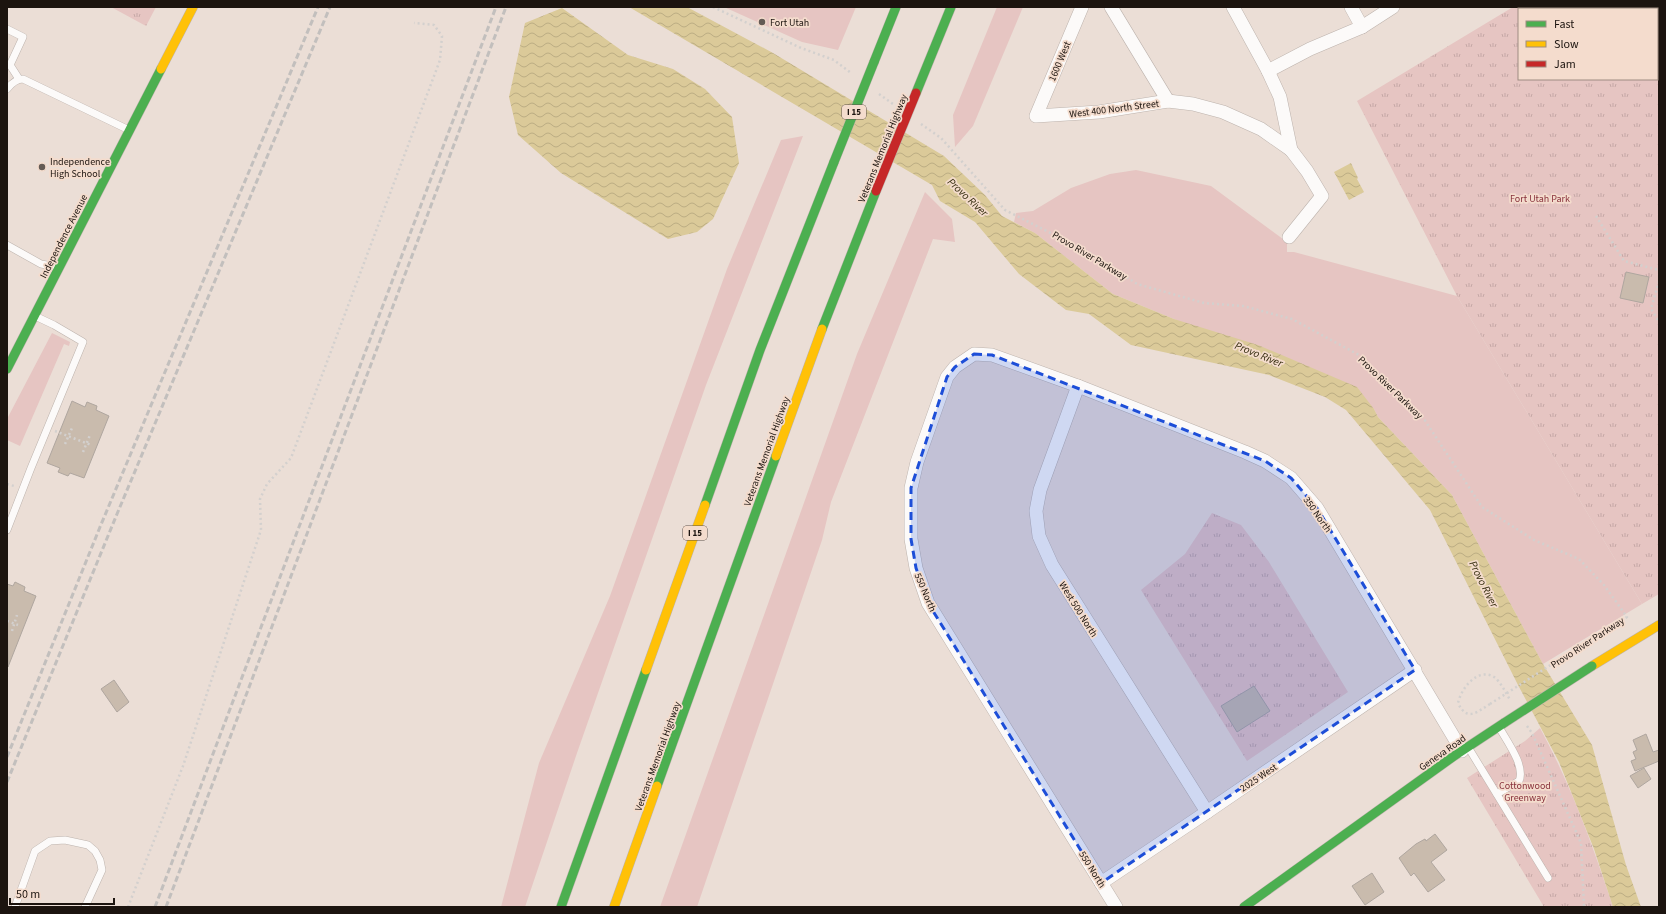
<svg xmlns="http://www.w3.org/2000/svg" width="1666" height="914" viewBox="0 0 1666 914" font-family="'Source Sans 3',sans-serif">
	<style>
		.green { fill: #e6c5c2 }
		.park { fill: url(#park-tufts); fill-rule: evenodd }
		.water { fill: url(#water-waves) }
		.building { fill: #c9bbad; stroke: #afa69f }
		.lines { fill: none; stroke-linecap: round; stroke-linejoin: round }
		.lane-casing { stroke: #bdb3ad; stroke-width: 8 }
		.street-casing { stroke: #bdb3ad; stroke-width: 14 }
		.fast-casing { stroke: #bdb3ad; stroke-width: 10 }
		.slow-casing { stroke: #bdb3ad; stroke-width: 10 }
		.path { stroke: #d3d0ce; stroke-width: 2.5; stroke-dasharray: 2 3; stroke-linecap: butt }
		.lane { stroke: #fcfaf9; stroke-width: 7 }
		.street { stroke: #fcfaf9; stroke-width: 13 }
		.fast { stroke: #4caf50; stroke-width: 9 }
		.slow { stroke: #ffc107; stroke-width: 9 }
		.rail { stroke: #c2bfbd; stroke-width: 3; stroke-dasharray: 6 3; stroke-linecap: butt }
		.fast-bridge-casing { stroke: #bdb3ad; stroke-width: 10; stroke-linecap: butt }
		.jam-bridge-casing { stroke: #bdb3ad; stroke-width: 10; stroke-linecap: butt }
		.path-bridge { stroke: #d3d0ce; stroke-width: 2.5; stroke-dasharray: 2 3; stroke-linecap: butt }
		.fast-bridge { stroke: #4caf50; stroke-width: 9 }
		.jam-bridge { stroke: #c62828; stroke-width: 9 }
		.marked { fill: #1d4ed8; fill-opacity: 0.2; stroke: #1d4ed8; stroke-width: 3; stroke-dasharray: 8 5; stroke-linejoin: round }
		.poi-dot { fill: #645b55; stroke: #f4dccd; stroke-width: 1.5 }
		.labels { text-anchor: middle; stroke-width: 3.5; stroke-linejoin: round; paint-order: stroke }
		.shield { fill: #f4dccd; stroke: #5d5048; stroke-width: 1 }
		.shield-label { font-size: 9px; font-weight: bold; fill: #1c140f }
		.poi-label { font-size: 10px; fill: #1c140f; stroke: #f4dccd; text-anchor: start }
		.street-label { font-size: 10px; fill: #1c140f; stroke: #f4dccd }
		.park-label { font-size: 10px; fill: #88313b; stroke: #f4dccd }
		.water-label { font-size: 11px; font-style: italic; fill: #342c0e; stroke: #f4dccd }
	</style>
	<defs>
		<pattern id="park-tufts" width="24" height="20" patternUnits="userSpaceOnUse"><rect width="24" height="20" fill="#e6c5c2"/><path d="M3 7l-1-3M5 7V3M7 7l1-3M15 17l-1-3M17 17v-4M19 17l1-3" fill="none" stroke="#c5a8a6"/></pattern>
		<pattern id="water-waves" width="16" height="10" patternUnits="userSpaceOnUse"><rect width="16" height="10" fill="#dbca99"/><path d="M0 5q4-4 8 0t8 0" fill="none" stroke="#bbad83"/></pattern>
	</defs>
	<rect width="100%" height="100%" fill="#ebded6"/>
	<g class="green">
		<path d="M724 7H856L838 50 802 42Z"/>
		<path d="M997 7H1023L973 126 955 147 953 115Z"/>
		<path d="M803 136 706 385 577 753 525 907H501L539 763 610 596 727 269 781 140Z"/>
		<path d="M1136 170 1211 186 1287 242V252H1294L1457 296 1642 604 1543 664 1452 495 1378 417 1374 409 1174 319 1113 294 1035 233 1014 222 1016 213 1033 211 1071 188 1110 174Z"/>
		<path d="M925 192 952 219 955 242 933 239 831 502 822 540 697 907H660L857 354Z"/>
		<path d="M52 333 70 342 69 346 64 344 20 446 7 440V419Z"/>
	</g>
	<g class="park">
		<path d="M111 7H156L146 26Z"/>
		<path d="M1513 7H1659V594L1642 604 1457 296 1357 101ZM1519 9H1657V79H1519Z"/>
		<path d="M1212 513 1241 525 1269 562 1348 692 1247 761 1141 590 1185 554Z"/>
		<path d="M1540 728C1571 785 1593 846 1613 907H1544L1467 778 1525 741Z"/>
	</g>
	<g class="water">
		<path d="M629 7H687L773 53 944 156 985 195 1002 216 1035 233 1113 294 1174 319 1258 345 1357 387 1374 409 1378 417 1452 495 1543 664 1592 745 1626 865 1641 907H1613L1594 849 1559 762 1518 685 1430 510 1346 410 1325 397 1269 375 1131 345 1089 314 1066 310 1019 274 975 222 940 201 932 185Z"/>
		<path d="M562 8 628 55 673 69 705 89 732 117 739 163 713 219 697 232 668 239 561 173 518 135 509 97 525 23Z"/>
		<path d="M1351 163 1358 178 1357 179 1364 192 1349 200 1334 172Z"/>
	</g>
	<g class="building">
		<path d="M1626 272 1649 277 1643 303 1620 298Z"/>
		<path d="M72 401 85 407 87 402 97 406 96 410 109 416 84 478 70 473 68 476 58 472 60 468 47 463Z"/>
		<path d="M15 582 25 587 24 591 36 596 8 667 7 584 13 586Z"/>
		<path d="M114 680 129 702 117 712 101 689Z"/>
		<path d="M1254 686 1270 711 1237 732 1221 706Z"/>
		<path d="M1646 734 1653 752 1659 750V761L1635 771 1631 761 1636 759 1633 752 1637 750 1633 740Z"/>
		<path d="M1644 768 1651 779 1638 788 1630 776Z"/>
		<path d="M1435 834 1447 850 1431 862 1445 880 1428 892 1414 873 1411 876 1399 858 1416 844 1425 839 1426 841Z"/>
		<path d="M1372 873 1384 892 1365 905 1352 886Z"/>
	</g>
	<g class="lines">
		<g class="lane-casing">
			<g id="lane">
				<path d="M7 29 23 37 10 65 19 79"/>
				<path d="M7 89C11 84 16 79 23 79L129 130"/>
				<path d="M7 245 41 264 58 267"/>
				<path d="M7 530 31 468 83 342 54 325 35 316"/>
				<path d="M1468 747 1548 878"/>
				<path d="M1497 794 1519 781C1526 766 1506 740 1499 727"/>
				<path d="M15 907 35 851 50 841 65 840 88 845 95 851 100 860 102 870 85 907"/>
			</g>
		</g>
		<g class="street-casing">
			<g id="street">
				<path d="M1082 7 1036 116 1099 112 1168 101 1193 104 1223 112 1261 129 1291 150"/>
				<path d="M1111 7 1168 101"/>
				<path d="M1233 7 1268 71 1280 97 1291 150 1307 171 1322 196 1289 237"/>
				<path d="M1351 7 1362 27"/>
				<path d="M1268 71 1310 49 1362 27 1393 7"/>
				<path d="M1078 386 1040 490 1036 511 1039 536 1052 565 1207 812"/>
				<path d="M1101 883 1207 812 1415 670"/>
				<path d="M1116 907 928 603 916 568 911 539V488L917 462 947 377 955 367 974 354 992 355 1078 386 1245 452 1265 461 1291 478 1317 508 1462 751"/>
			</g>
		</g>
		<g class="fast-casing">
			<g id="fast">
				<path d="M874 62 896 7"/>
				<path d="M916 93 951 7"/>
				<path d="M822 329 876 191"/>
				<path d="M7 369 161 69"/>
				<path d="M705 505 760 350 834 162"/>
				<path d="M657 786 776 456"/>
				<path d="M561 907 646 670"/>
				<path d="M1244 907 1454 756 1504 723"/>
			</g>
		</g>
		<g class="slow-casing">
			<g id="slow">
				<path d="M161 69 193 7"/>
				<path d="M776 456 822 329"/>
				<path d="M1592 666 1659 625"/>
				<path d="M646 670 705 505"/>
				<path d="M614 907 657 786"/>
			</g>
		</g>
		<g class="path">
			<path d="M713 7 801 48 834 60 851 73"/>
			<path d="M879 94 893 104"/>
			<path d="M921 124 941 138 1005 210 1090 253 1137 284 1204 303 1243 306 1292 319 1359 355 1424 419 1482 507 1534 540 1579 559 1604 585 1627 617 1580 646"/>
			<path d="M1596 216 1624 261 1659 270"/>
			<path d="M1659 281 1651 309 1659 322"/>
			<path d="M55 431 91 445"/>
			<path d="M65 444 72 428"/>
			<path d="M83 452 90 435"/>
			<path d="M7 484 14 486"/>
			<path d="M7 621 18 625"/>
			<path d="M12 631 17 615"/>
			<path d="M1490 704C1477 712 1467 722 1458 703 1461 689 1477 667 1494 677 1500 681 1506 693 1510 700"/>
			<path d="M1527 726 1532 733 1581 843 1584 907"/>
			<path d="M128 907 183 766 261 530 260 499 267 484 291 458 440 60 442 36 434 25 414 23"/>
		</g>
		<use href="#lane" class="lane"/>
		<use href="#street" class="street"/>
		<use href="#fast" class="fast"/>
		<use href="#slow" class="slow"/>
		<g class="rail">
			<path d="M7 757 100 527 318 7"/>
			<path d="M7 782 117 514 330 7"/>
			<path d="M155 907 496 7"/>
			<path d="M166 907 506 7"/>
		</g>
		<g class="fast-bridge-casing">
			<g id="fast-bridge">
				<path d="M834 162 874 62"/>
				<path d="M1504 723 1592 666"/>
			</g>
		</g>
		<g class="jam-bridge-casing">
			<path id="jam-bridge" d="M876 191 916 93"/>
		</g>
		<path class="path-bridge" d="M1490 704 1580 646"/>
		<use href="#fast-bridge" class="fast-bridge"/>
		<use href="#jam-bridge" class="jam-bridge"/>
	</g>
	<path class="marked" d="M974 354 992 355 1265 461 1291 478 1317 508 1415 670 1101 883 928 603 916 568 911 539V488L947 377 955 367Z"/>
	<g class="poi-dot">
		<circle cx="762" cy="22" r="4"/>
		<circle cx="42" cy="167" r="4"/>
	</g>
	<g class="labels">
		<g class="shield">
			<rect x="842" y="105" width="24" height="14" rx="3"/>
			<rect x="683" y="526" width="24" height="14" rx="3"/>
		</g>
		<g class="shield-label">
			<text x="854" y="115">I 15</text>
			<text x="695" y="536">I 15</text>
		</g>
		<g class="poi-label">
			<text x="770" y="26">Fort Utah</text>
			<text x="50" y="165">Independence<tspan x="50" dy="12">High School</tspan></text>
		</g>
		<g class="street-label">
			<text transform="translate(1059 61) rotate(-67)" y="4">1600 West</text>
			<text transform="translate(1114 108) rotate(-7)" y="4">West 400 North Street</text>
			<text transform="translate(882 148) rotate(-68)" y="4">Veterans Memorial Highway</text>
			<text transform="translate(63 236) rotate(-63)" y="4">Independence Avenue</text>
			<text transform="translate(1090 255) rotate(31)" y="4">Provo River Parkway</text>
			<text transform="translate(1391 387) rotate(44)" y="4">Provo River Parkway</text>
			<text transform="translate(766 451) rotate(-70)" y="4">Veterans Memorial Highway</text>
			<text transform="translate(1318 514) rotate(55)" y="4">350 North</text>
			<text transform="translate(926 592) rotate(67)" y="4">550 North</text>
			<text transform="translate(1079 609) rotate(58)" y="4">West 500 North</text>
			<text transform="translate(1587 642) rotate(-33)" y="4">Provo River Parkway</text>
			<text transform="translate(1442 752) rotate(-35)" y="4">Geneva Road</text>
			<text transform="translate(657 756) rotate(-70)" y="4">Veterans Memorial Highway</text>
			<text transform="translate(1258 777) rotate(-34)" y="4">2025 West</text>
			<text transform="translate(1093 869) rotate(58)" y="4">550 North</text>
		</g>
		<g class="park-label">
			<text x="1540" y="202">Fort Utah Park</text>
			<text x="1525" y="789">Cottonwood<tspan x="1525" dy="12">Greenway</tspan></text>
		</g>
		<g class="water-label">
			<text transform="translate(968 197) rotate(43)" y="4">Provo River</text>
			<text transform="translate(1259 354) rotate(22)" y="4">Provo River</text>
			<text transform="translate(1484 584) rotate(63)" y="4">Provo River</text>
		</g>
	</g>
	<rect width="1666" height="914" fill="none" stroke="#1c140f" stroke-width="16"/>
	<rect x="1518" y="8" width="140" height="72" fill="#f4dccd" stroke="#9e8c81"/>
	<rect x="1526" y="21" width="20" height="6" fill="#4caf50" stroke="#9e8c81"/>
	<text x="1554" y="28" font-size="12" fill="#1c140f">Fast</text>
	<rect x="1526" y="41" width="20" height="6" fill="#ffc107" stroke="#9e8c81"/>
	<text x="1554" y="48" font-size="12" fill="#1c140f">Slow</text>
	<rect x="1526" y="61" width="20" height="6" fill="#c62828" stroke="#9e8c81"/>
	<text x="1554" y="68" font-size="12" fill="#1c140f">Jam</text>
	<path d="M10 898v6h104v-6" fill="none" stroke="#1c140f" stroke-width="2"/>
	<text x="16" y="898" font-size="12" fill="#1c140f" stroke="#f4dccd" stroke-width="3" paint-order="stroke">50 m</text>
</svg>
